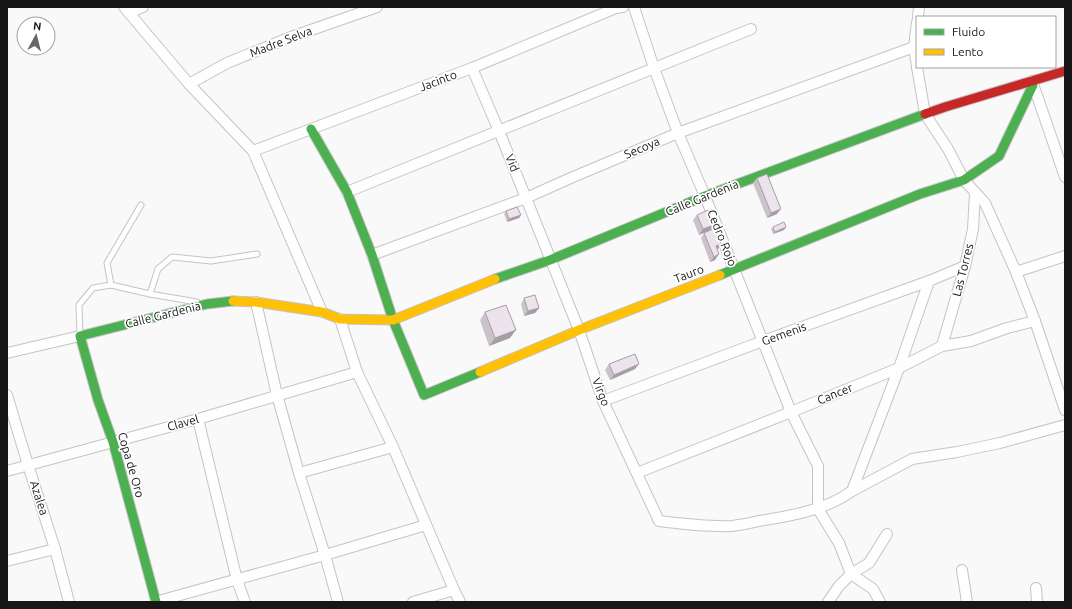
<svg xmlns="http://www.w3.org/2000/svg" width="1072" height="609" viewBox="0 0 1072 609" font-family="Ubuntu,sans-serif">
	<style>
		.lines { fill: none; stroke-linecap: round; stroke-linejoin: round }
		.lane-casing { stroke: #c5c4c5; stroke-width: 7 }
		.street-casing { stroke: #c5c4c5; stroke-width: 12 }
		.fast-casing { stroke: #c5c4c5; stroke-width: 11 }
		.slow-casing { stroke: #c5c4c5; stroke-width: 11 }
		.jam-casing { stroke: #c5c4c5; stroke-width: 11 }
		.lane { stroke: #fefefe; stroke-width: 5 }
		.street { stroke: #fefefe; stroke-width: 10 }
		.fast { stroke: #4caf50; stroke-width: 9 }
		.slow { stroke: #ffc107; stroke-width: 9 }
		.jam { stroke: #c62828; stroke-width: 9 }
		.wall { fill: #cbc3cb }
		.shaded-wall { fill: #a59fa5 }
		.building { fill: #ece3ec; stroke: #a59fa5 }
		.labels { text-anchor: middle; stroke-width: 3.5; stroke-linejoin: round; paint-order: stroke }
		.street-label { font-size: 12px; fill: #181718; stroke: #fff }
	</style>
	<rect width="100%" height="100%" fill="#faf9fa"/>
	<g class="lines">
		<g class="lane-casing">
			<g id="lane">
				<path d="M111 285 107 263 141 205"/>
				<path d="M150 294 158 269 172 257 211 261 257 254"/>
				<path d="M80 335 79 305 93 288 111 285 150 294 197 302"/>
			</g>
		</g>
		<g class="street-casing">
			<g id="street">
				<path d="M124 7 189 84 253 151 322 312"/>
				<path d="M634 7 654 68 678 133 705 196 791 412 818 466V509L839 543 851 574 873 589 880 602"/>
				<path d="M129 13 143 7"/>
				<path d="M918 17 919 7"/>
				<path d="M917 22 914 47 917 67"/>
				<path d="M917 67 925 114 948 149 964 180 985 203 1016 272 1035 321 1065 410"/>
				<path d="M472 68 499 131 579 330 603 401 659 521C683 524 707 527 732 526 741 525 751 523 759 521 791 516 826 510 852 491L912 459 957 452 1000 443 1065 425"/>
				<path d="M1032 81 1065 177"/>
				<path d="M189 84 227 63 291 37 377 7"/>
				<path d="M253 151 472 68 616 8 623 7"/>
				<path d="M347 192 751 29"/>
				<path d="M372 255 526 198 573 177 678 133 914 47"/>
				<path d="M1016 272 1065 256"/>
				<path d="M256 302 277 395 299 473 325 555 338 602"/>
				<path d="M340 319 357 372 393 447 454 590 460 602"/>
				<path d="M942 346 965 266 973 229 975 193"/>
				<path d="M7 353 80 336"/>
				<path d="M7 395 28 465 55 549 69 602"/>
				<path d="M603 401 763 341 929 281 965 266"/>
				<path d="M198 419 237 580 245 602"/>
				<path d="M7 471 198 419 357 372"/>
				<path d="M299 473 393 447"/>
				<path d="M637 473 791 412 899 368 942 346 971 341 1007 328 1035 321"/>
				<path d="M852 491 899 368 929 281"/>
				<path d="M7 561 55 549"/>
				<path d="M962 570 967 602"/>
				<path d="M1036 588 1037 602"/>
				<path d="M155 602 325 555 426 525"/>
				<path d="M413 602 454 590"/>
				<path d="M828 602 839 586 851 574 869 563 887 534"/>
			</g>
		</g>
		<g class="fast-casing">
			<g id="fast">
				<path d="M311 129 347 192 372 255 393 320 424 395 480 372"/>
				<path d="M720 275 920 194 964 180 999 156 1033 85"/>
				<path d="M495 279 550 260 705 196 925 114"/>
				<path d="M156 602 113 442 98 400 80 336 207 304 233 301"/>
			</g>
		</g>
		<g class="slow-casing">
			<g id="slow">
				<path d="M233 301 256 302 322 312 340 319 393 320 495 279"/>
				<path d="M480 372 579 330 720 275"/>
			</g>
		</g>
		<g class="jam-casing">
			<path id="jam" d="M925 114 945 107 1065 71"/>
		</g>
		<use href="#lane" class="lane"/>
		<use href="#street" class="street"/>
		<use href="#fast" class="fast"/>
		<use href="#slow" class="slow"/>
		<use href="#jam" class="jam"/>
	</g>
	<g class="wall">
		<path d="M757 178 777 214 767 218 753 183Z"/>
		<path d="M506 211 521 215 519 218 507 222 504 214Z"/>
		<path d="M697 215 714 225 710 230 699 235 693 220Z"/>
		<path d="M773 227H786L784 230 773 234 771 229Z"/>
		<path d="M704 233 721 244 717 249 715 260 710 262 701 238Z"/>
		<path d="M524 298 539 308 535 313 524 316 521 304Z"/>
		<path d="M485 312 510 338 489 346 480 320Z"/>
		<path d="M609 364 635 369 610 380 605 370Z"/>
	</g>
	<g class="shaded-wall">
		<path d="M781 209 777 214 767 218 771 213Z"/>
		<path d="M521 215 519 218 507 222 509 219Z"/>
		<path d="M714 225 710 230 699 235 703 229Z"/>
		<path d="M786 227 784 230 773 234 775 232Z"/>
		<path d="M721 244 718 249 712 252 716 246Z"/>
		<path d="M719 254 715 260 710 262 714 257Z"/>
		<path d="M539 308 535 313 524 316 528 311Z"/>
		<path d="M516 330 510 338 489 346 495 338Z"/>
		<path d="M639 364 635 369 610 380 614 375Z"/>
	</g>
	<g class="building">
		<path d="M767 174 781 209 771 213 757 178Z"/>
		<path d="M517 207 521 215 509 219 506 211Z"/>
		<path d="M708 210 714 225 703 229 697 215Z"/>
		<path d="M784 222 786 227 775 232 773 227Z"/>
		<path d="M715 228 721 244 716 246 719 254 714 257 704 233Z"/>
		<path d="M535 295 539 308 528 311 524 298Z"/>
		<path d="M506 305 516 330 495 338 485 312Z"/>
		<path d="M635 354 639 364 614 375 609 364Z"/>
	</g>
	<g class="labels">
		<g class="street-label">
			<text transform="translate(281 42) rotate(-21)" y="4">Madre Selva</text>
			<text transform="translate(438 81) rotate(-21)" y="4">Jacinto</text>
			<text transform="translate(642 148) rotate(-23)" y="4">Secoya</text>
			<text transform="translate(512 163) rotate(68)" y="4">Vid</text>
			<text transform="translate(702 198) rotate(-22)" y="4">Calle Gardenia</text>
			<text transform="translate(722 238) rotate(68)" y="4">Cedro Rojo</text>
			<text transform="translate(963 270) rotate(-76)" y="4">Las Torres</text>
			<text transform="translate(689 274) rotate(-21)" y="4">Tauro</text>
			<text transform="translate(163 315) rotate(-14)" y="4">Calle Gardenia</text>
			<text transform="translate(784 334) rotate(-20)" y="4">Gemenis</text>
			<text transform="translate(601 392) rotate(69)" y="4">Virgo</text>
			<text transform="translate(835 394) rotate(-22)" y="4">Cancer</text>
			<text transform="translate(183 423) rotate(-15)" y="4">Clavel</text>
			<text transform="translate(131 465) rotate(74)" y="4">Copa de Oro</text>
			<text transform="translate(39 498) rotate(72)" y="4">Azalea</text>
		</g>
	</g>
	<rect width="1072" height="609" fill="none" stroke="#181718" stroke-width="16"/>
	<rect x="916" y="16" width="140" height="52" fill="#ffffff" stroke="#a3a2a3"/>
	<rect x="924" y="29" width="20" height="6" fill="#4caf50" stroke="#a3a2a3"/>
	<text x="952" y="36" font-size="12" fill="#181718">Fluido</text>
	<rect x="924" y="49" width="20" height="6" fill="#ffc107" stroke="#a3a2a3"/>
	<text x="952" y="56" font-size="12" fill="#181718">Lento</text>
	<g transform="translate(36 36) rotate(7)"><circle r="19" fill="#ffffff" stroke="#a3a2a3"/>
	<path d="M0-3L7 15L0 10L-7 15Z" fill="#676667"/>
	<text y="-6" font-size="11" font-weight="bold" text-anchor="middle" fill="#181718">N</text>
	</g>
</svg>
